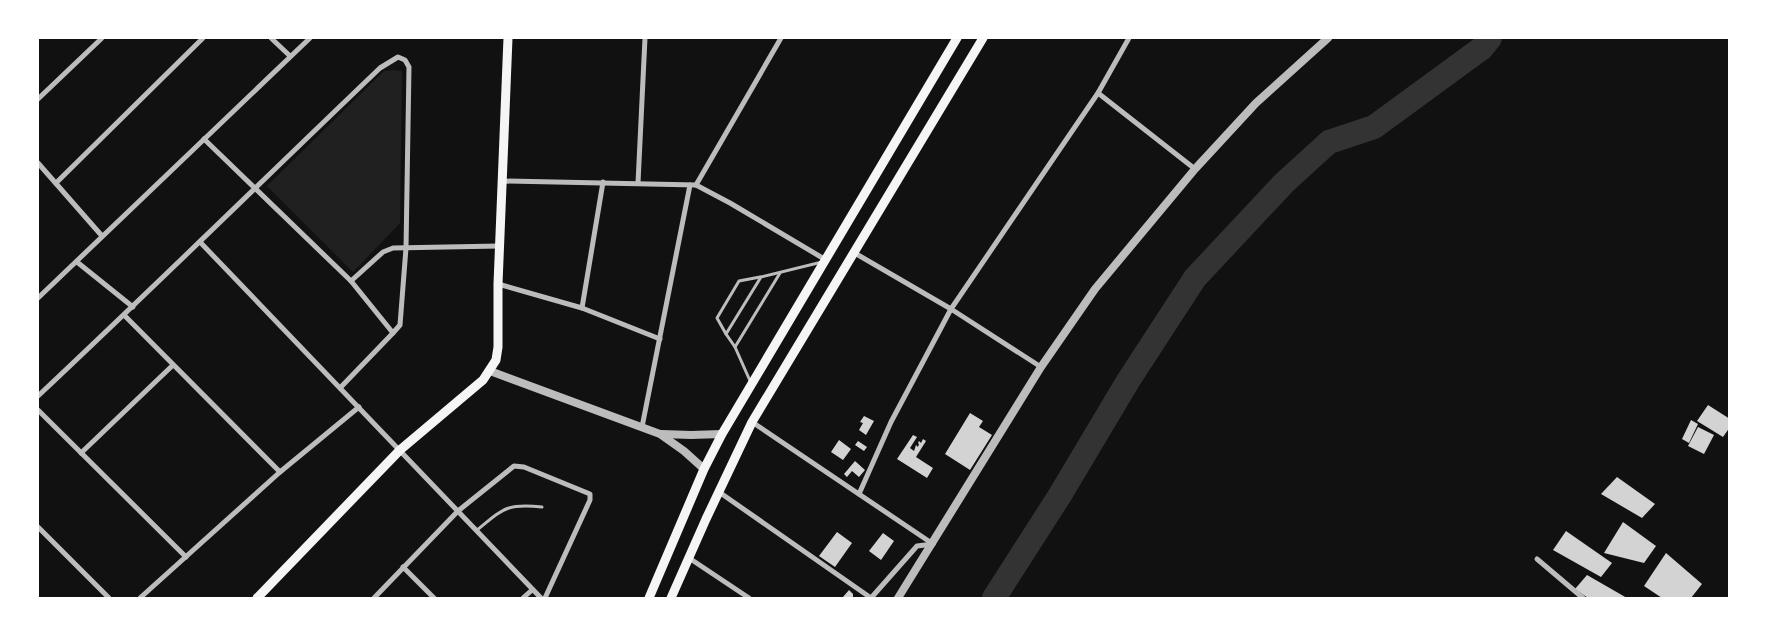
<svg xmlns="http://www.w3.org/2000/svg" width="1767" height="636" viewBox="0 0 1767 636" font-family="Barlow,sans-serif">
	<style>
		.green { fill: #202020 }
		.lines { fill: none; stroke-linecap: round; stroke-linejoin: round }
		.river { stroke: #333; stroke-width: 24 }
		.building { fill: #d3d3d3 }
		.service { stroke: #bcbcbc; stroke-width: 3 }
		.minor { stroke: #bcbcbc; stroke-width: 5 }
		.tertiary { stroke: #bcbcbc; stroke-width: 8 }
		.secondary { stroke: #f5f5f5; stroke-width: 9 }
		.primary { stroke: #f5f5f5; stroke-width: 9 }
	</style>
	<rect width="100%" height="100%" fill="#111"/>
	<path class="green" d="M394 70 402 71 400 223 353 272 267 186 384 71Z"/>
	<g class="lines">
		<path class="river" d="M994 598 1060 495 1128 381 1195 278 1284 183 1329 142 1374 127 1482 48 1490 38"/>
	</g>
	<g class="building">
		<path d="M1708 405 1730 419V427L1723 437 1697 421Z"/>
		<path d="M970 413 983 421 979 427 992 435 970 470 945 454Z"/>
		<path d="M864 416 874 421 866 435 859 430 863 423 860 422Z"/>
		<path d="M1691 420 1698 424 1689 443 1682 439Z"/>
		<path d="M1698 427 1714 435 1704 454 1688 446Z"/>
		<path d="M913 435 917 437 910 448 914 451 916 445 918 447 919 444 918 443 919 441 921 443 923 439 926 441 916 457 933 468 927 478 897 459Z"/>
		<path d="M839 440 851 449 843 460 831 452Z"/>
		<path d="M858 441 867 447 864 451 855 445Z"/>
		<path d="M855 461 865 470 859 477 852 471 847 477 844 474Z"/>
		<path d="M1617 477 1655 504 1642 518 1601 494Z"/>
		<path d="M1623 522 1656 546 1644 563 1604 553Z"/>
		<path d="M1566 531 1612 563 1601 577 1553 550Z"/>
		<path d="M837 532 852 543 835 567 819 556Z"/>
		<path d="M883 533 894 541 881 560 869 551Z"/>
		<path d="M1666 553 1702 584 1691 598H1662L1644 586Z"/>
		<path d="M1587 575 1627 598H1588L1575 589Z"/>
		<path d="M849 590 853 594V597L855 598 843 597Z"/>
	</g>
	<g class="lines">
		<g class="service">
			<path d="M726 334 717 318 739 281 760 277"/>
			<path d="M735 347 780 273"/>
			<path d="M751 383 735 347 726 334 761 277 822 262"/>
			<path d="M476 531C503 509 506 503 542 507"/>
		</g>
		<g class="minor">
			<path d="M271 38 290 56"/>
			<path d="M1098 93 1195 169"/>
			<path d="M38 99 102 38"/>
			<path d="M38 163 102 236"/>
			<path d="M502 181 696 185 730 203 826 260"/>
			<path d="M56 183 203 38"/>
			<path d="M638 183 645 38"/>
			<path d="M696 185 781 38"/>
			<path d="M200 242 541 598"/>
			<path d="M853 252 951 309 1041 367"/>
			<path d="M77 262 133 307"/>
			<path d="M351 281 383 252 393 248 499 246"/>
			<path d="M498 284 582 308 660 339"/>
			<path d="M38 298 310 38"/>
			<path d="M582 308 603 182"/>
			<path d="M124 315 280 472"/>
			<path d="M340 388 393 333"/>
			<path d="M38 396C153 288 266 177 380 68L398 57 405 60 409 67 406 248 400 325 393 333 351 281 204 139"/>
			<path d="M38 410 186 557"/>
			<path d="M752 422 933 544"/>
			<path d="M642 427 690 185"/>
			<path d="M81 453 173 365"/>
			<path d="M719 492 871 598 917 546 933 544"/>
			<path d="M859 494 891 422 951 309 1098 93 1129 38"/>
			<path d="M38 527 109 598"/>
			<path d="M689 558 749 598"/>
			<path d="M1537 559 1583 598"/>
			<path d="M403 567 434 598"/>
			<path d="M140 598 280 472 359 407"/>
			<path d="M374 598 458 511 514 466 524 467 590 494V500L545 598"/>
			<path d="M523 598 532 590"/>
		</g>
		<g class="tertiary">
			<path d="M490 371 660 434 684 451 704 469"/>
			<path d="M662 434 691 435 722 434"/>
			<path d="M898 598 1041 367 1095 289 1195 169 1256 103 1328 38"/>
		</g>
		<path class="secondary" d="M257 598 400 450 483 380 496 360 498 347V284L508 38"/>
		<g class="primary">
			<path d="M649 598 704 469 722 434 957 38"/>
			<path d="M671 598 706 519 752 422 983 38"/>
		</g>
	</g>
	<rect width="1767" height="636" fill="none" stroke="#ffffff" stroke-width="78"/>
</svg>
